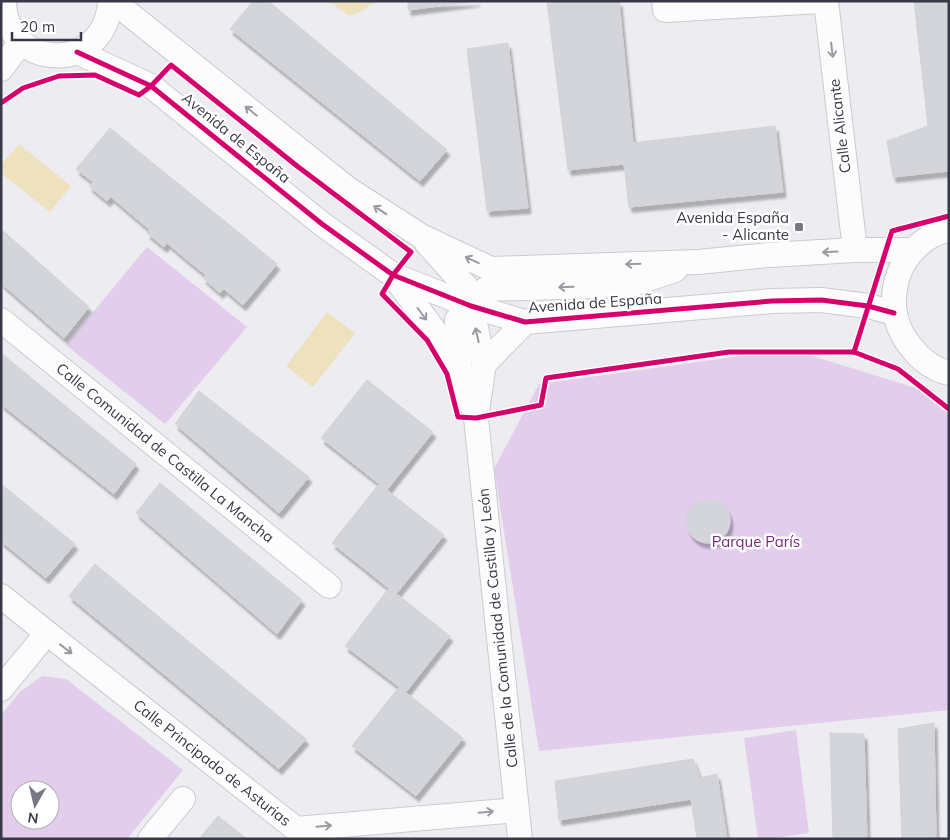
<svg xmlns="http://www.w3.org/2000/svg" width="950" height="840" viewBox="0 0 950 840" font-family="Mulish,sans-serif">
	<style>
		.green { fill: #e3cdec; fill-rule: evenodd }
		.water { fill: #eee1be }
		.building { fill: #d4d5db; stroke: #d2d2d9; filter: url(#shadow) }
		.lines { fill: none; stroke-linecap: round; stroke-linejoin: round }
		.minor-casing { stroke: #cacad0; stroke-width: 26 }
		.minor { stroke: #fcfcfd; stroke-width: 24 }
		.cycleway-casing { stroke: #fff; stroke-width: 8 }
		.cycleway { stroke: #d6006c; stroke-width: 5 }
		.oneway { stroke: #9a9aa2 }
		.poi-dot { fill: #777883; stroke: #fff; stroke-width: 2 }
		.labels { text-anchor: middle; stroke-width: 5; stroke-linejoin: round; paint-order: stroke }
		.street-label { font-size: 15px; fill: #383948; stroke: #fff }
		.poi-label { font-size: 15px; fill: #383948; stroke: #fff; text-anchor: end }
		.park-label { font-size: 15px; fill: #752c79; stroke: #fff }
	</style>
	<defs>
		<filter id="shadow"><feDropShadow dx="3" dy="5.5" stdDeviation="1" flood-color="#0004"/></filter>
	</defs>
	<rect width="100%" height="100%" fill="#ececf1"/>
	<g class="green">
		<path d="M147 247 247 327 165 424 66 345Z"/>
		<path d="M790 349 919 389 949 413V710L539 751 494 469 539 384Z"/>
		<path d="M42 676 66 679 183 770 127 839H1V715L20 692ZM20 790H50V820H20Z"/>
		<path d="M796 730 809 833 768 839H758L744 738Z"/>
	</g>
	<g class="water">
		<path d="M329 1H375C367 7 357 17 348 15Z"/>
		<path d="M19 144 71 186 50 212 1 173V165Z"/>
		<path d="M327 312 355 333 313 387 286 366Z"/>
	</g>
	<g class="building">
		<path d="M253 1H268L447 150 420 181 230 29Z"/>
		<path d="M408 1H477L408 10Z"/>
		<path d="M547 1H619L633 143 775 126 783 192 629 207 624 164 568 170Z"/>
		<path d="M914 1H949V126H948L949 171 893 177 887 141 928 126Z"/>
		<path d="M508 43 528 208 487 211 467 49Z"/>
		<path d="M110 128 165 173 131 214 111 197 107 201 89 186 93 182 76 169Z"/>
		<path d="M165 173 221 218 187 260 167 243 164 247 147 233 150 230 131 214Z"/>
		<path d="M221 218 277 264 243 305 224 289 220 293 203 278 206 275 187 260Z"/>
		<path d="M1 229 89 307 64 338 1 283Z"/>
		<path d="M1 353 136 464 114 494 1 404Z"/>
		<path d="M367 380 433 432 387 490 321 438Z"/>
		<path d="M199 391 309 477 279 513 175 424Z"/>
		<path d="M160 483 302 600 277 634 136 513Z"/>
		<path d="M1 484 75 544 46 578 1 541Z"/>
		<path d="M379 484 444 535 396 594 332 543Z"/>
		<circle cx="708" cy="521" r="22"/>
		<path d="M95 564 306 739 279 769 69 596Z"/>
		<path d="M389 588 450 636 406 692 345 646Z"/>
		<path d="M399 687 463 738 416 796 352 746Z"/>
		<path d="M934 723 936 839H902L898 729Z"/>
		<path d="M830 733 864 734 867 839H833Z"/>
		<path d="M693 759 700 778 717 774 727 839H697L691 799 559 820 555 781Z"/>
		<path d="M218 816 247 839H199Z"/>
	</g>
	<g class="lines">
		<g class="minor-casing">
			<g id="minor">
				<path d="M4 1C5 72 106 75 110 1"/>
				<path d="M113 1 348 189 421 236 491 269 698 262 769 255 855 250H913"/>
				<path d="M664 1 665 10 821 1"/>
				<path d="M826 1 855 250"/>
				<path d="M77 52 151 86 322 224 393 275 471 306 525 322 772 301 821 300 868 306 894 313"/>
				<path d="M1 69 21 42"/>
				<path d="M949 229C943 231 936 233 931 236 891 260 882 312 911 347 920 359 934 370 949 373"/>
				<path d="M426 242 467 288 484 364 477 411"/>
				<path d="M393 275 459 364 476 418 520 839"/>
				<path d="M1 320 329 586"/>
				<path d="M459 364 457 320 486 289 630 285 675 270"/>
				<path d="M484 364 525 322"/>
				<path d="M1 596 47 633 296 829 517 810"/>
				<path d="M1 689 47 633"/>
				<path d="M150 839 183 799"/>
			</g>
		</g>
		<use href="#minor" class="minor"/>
		<g class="cycleway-casing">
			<g id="cycleway">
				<path d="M77 52 151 86 322 224 393 275 471 306 525 322 772 301 821 300 868 306 894 313"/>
				<path d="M1 103 23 88 59 76 95 75 139 95 151 86 171 65 297 166 411 252 393 275 382 294 427 340 447 374 458 417 476 418 541 405 546 378 729 352H854L898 369 949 409"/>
				<path d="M854 352 892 231 949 216"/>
			</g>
		</g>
		<use href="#cycleway" class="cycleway"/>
	</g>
	<defs><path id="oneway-shaft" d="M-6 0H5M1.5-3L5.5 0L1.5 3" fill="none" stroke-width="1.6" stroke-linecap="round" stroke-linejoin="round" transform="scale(1.25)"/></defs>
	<g class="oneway">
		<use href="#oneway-shaft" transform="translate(832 50) rotate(83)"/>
		<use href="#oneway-shaft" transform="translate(251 111) rotate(-141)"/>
		<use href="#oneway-shaft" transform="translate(380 210) rotate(-147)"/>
		<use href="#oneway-shaft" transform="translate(830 252) rotate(177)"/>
		<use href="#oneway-shaft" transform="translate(472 260) rotate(-155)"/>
		<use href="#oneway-shaft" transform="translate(633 264) rotate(178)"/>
		<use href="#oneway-shaft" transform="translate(566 287) rotate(178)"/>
		<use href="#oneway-shaft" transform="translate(422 314) rotate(53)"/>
		<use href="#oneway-shaft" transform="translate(477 335) rotate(-103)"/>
		<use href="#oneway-shaft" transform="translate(66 649) rotate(38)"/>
		<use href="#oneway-shaft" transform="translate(486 812) rotate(-5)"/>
		<use href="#oneway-shaft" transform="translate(324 826) rotate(-5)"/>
	</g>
	<rect class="poi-dot" x="794" y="222" width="10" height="10" rx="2.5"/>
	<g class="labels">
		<g class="street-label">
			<text transform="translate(840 126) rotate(-97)" y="5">Calle Alicante</text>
			<text transform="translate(236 138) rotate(39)" y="5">Avenida de España</text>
			<text transform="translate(595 303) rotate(-4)" y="5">Avenida de España</text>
			<text transform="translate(165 453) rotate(39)" y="5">Calle Comunidad de Castilla La Mancha</text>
			<text transform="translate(498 628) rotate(-96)" y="5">Calle de la Comunidad de Castilla y León</text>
			<text transform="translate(212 763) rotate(38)" y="5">Calle Principado de Asturias</text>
		</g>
		<g class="poi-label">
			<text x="789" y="223">Avenida España<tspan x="789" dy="17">- Alicante</tspan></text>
		</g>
		<g class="park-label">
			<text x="756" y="547">Parque París</text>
		</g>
	</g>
	<rect width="950" height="840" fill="none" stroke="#383948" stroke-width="5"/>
	<g transform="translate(35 805) rotate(188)"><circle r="24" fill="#ffffff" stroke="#afb0b6"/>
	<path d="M0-4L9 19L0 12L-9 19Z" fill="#777883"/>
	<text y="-8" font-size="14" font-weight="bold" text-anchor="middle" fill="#383948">N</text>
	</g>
	<path d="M12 32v8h69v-8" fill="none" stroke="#383948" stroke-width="2.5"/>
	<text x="20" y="32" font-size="15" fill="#383948" stroke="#ffffff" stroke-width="4" paint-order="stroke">20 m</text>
</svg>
